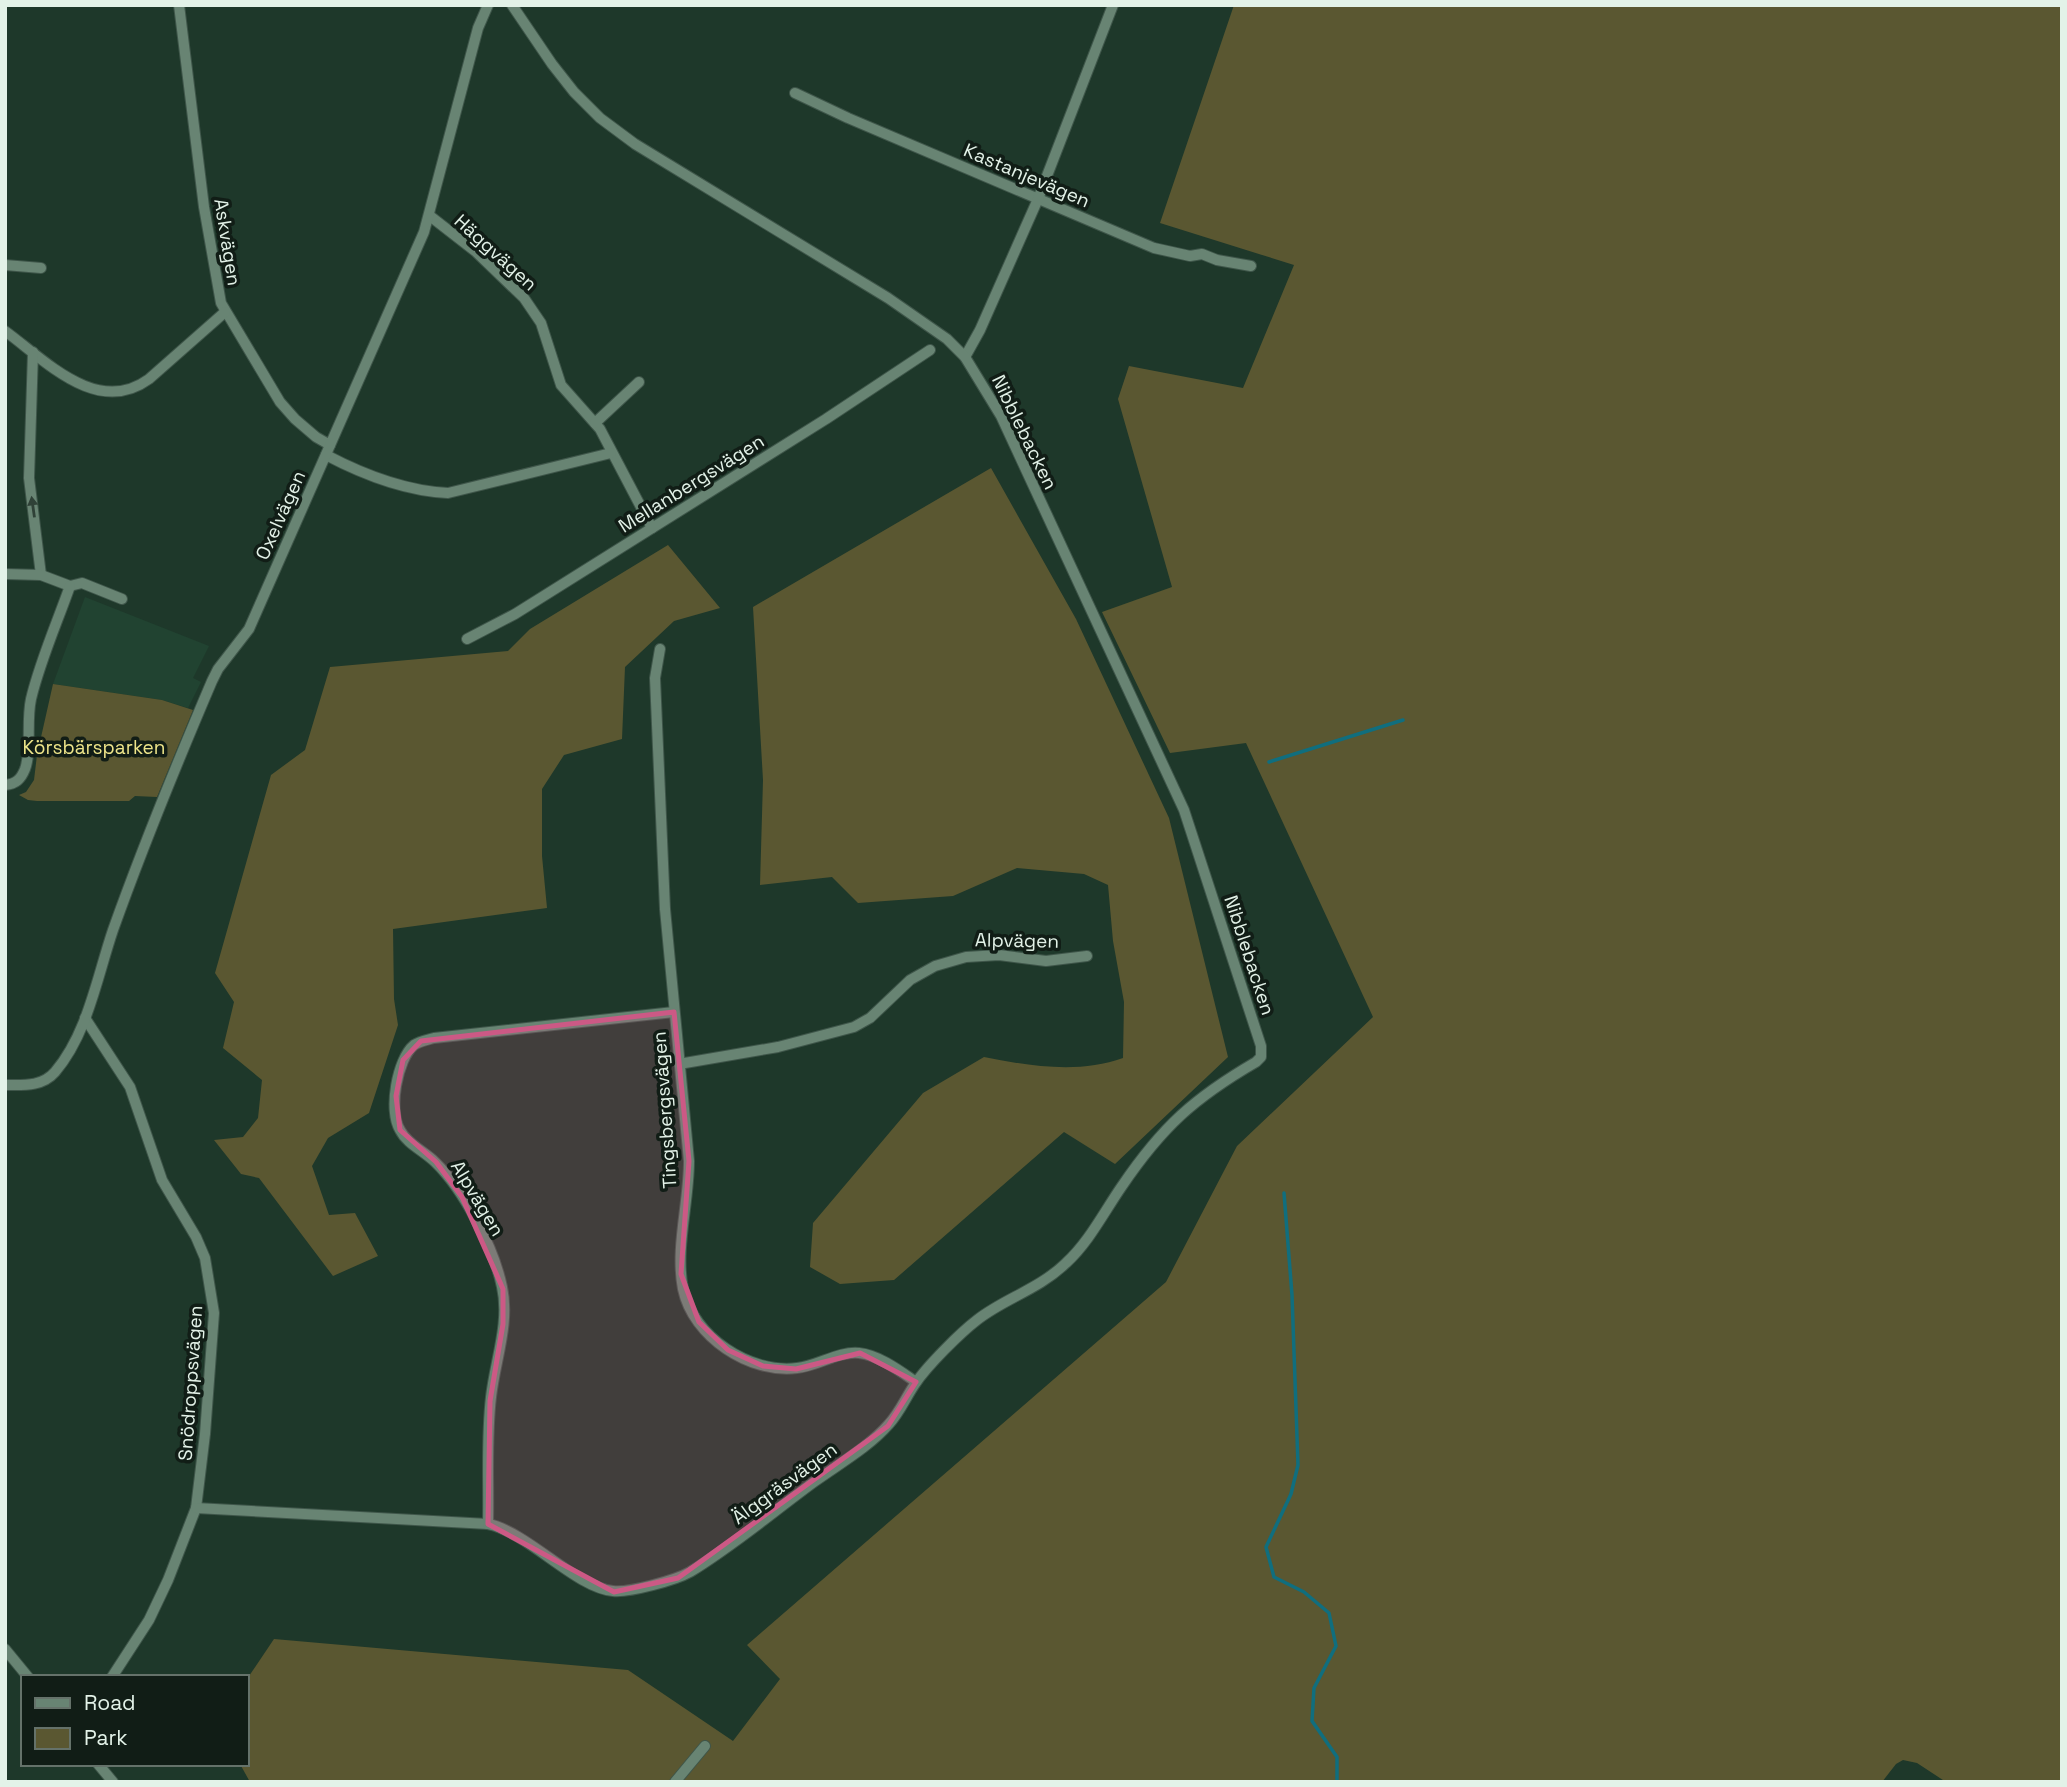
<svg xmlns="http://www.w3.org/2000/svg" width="2067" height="1787" viewBox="0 0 2067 1787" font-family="'Space Grotesk',sans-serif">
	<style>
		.built { fill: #214331 }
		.green { fill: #5a5731 }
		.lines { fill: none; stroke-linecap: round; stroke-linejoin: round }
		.stream { stroke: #106e7e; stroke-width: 3.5 }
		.minor-casing { stroke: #3f564a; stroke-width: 12 }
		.minor { stroke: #688473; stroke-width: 10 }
		.oneway { fill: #2f4137 }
		.marked { fill: #cc5985; fill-opacity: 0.2; stroke: #cc5985; stroke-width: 5; stroke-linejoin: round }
		.labels { text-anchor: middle; stroke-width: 7; stroke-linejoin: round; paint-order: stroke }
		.street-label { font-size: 19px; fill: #e3f2e8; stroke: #111d16 }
		.park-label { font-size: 19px; fill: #eee58a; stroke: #111d16 }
	</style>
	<rect width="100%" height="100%" fill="#1e382a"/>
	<path class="built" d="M85 597 209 646 193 678 201 682 188 708 162 700 53 684Z"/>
	<g class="green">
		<path d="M1234 5H2062V1782H1946L1917 1763 1903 1760 1896 1764 1882 1782H250L240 1764H247V1679L274 1639 628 1670 733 1741 780 1679 747 1645 1166 1282 1237 1146 1373 1017 1246 743 1170 753 1102 612 1172 587 1118 399 1129 366 1243 388 1294 265 1160 223Z"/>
		<path d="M991 468 1076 619 1169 818 1228 1057 1115 1164 1064 1132 894 1280 840 1284 810 1267 813 1223 923 1093 984 1057C1029 1066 1079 1074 1123 1058L1124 1002 1113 941 1108 885 1084 874 1017 868 953 896 858 903 832 877 760 885 763 780 753 607Z"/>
		<path d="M668 545 720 608 674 621 625 667 622 739 564 755 542 789V856L547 908 393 929 394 999 398 1025 369 1113 328 1138 312 1166 329 1215 355 1213 378 1256 333 1276 259 1178 241 1174 214 1140 243 1137 258 1118 262 1080 223 1048 234 1002 215 973 271 775 305 750 330 667 508 651 530 629Z"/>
		<path d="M53 684 162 700 193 710 157 797 135 796 129 801H37L28 800 19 795 26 792 34 780 37 755Z"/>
	</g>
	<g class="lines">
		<g class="stream">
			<path d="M1269 762 1403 720"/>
			<path d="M1284 1193 1292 1295 1298 1465 1291 1494 1266 1547 1274 1577 1304 1592 1329 1613 1336 1646 1314 1688 1312 1721 1337 1757V1782"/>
		</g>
		<g class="minor-casing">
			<g id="minor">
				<path d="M179 5 204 207 221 303 280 402 295 419 316 437 330 445"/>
				<path d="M795 93 848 118 1154 248 1190 256 1202 254 1217 260 1251 266"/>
				<path d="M430 216 475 251 524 298 541 323 561 385 600 429 652 528"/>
				<path d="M5 265 41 268"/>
				<path d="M5 331C45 360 97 417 149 379L225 312"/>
				<path d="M33 352 29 478 41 575"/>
				<path d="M965 357 980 330 1038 199 1113 5"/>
				<path d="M595 423 639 382"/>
				<path d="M326 455C364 475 405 491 448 493L611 453"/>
				<path d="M5 574 41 575 70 586"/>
				<path d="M70 586 82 583 122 599"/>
				<path d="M467 639 515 614 826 419 930 350"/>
				<path d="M660 649 655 678 665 909 689 1161C689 1203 675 1248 683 1289 693 1337 750 1374 797 1368 818 1366 838 1351 859 1353 879 1355 900 1371 916 1382"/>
				<path d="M5 785C16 784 21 779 25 769 32 750 26 722 31 699 40 661 57 623 70 586"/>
				<path d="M85 1018 130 1087 162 1180 196 1237 205 1258 214 1313 205 1434 196 1508 168 1580 149 1620 112 1677"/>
				<path d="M679 1064 778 1047 854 1027 870 1018 910 980 935 966 966 957 999 955 1046 961 1087 956"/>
				<path d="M5 1085C23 1085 42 1087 55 1072 88 1033 97 977 113 930 143 846 177 763 212 681L218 669 249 629 424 232 478 28 488 5"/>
				<path d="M196 1508 488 1524C528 1532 576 1588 613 1591 629 1593 676 1580 690 1572 733 1546 773 1512 814 1482 839 1464 869 1447 889 1424 900 1412 906 1397 915 1384 927 1366 960 1333 977 1320 1005 1298 1038 1290 1066 1263 1089 1242 1104 1212 1122 1186 1162 1127 1194 1098 1256 1062L1261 1057V1046L1184 810 1001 416 965 357 947 339 888 298 635 144 600 118 574 92 552 64 512 5"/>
				<path d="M488 1524C489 1482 486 1439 491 1397 495 1361 510 1323 502 1287 494 1248 464 1190 435 1162 424 1151 407 1144 400 1130 388 1111 397 1059 414 1045 420 1041 427 1040 434 1038L674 1012"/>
				<path d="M5 1649 28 1677"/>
				<path d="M98 1764 113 1782"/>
				<path d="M675 1782 705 1746"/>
			</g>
		</g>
		<use href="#minor" class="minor"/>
	</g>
	<defs><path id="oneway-solid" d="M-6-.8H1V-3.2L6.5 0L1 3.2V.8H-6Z" transform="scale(1.75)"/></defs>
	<use class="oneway" href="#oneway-solid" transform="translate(33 507) rotate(-98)"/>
	<path class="marked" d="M674 1012 689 1161 681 1274 699 1322 728 1350 763 1366 796 1369 860 1353 916 1382 888 1426 678 1578 614 1592 488 1524 490 1401 503 1324V1289L462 1197 436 1162 400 1130 396 1096 403 1060 421 1041Z"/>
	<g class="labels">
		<g class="street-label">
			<text transform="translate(1027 175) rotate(23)" y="7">Kastanjevägen</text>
			<text transform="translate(228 242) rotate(81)" y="7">Askvägen</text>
			<text transform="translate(496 252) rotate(42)" y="7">Häggvägen</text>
			<text transform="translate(1025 432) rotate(64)" y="7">Nibblebacken</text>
			<text transform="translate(691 483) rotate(-32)" y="7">Mellanbergsvägen</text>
			<text transform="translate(280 515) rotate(-66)" y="7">Oxelvägen</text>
			<text transform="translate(1017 940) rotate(1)" y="7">Alpvägen</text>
			<text transform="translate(1250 955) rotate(72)" y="7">Nibblebacken</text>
			<text transform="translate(664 1110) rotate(-94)" y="7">Tingsbergsvägen</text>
			<text transform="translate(478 1198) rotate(59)" y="7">Alpvägen</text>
			<text transform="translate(190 1383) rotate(-86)" y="7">Snödroppsvägen</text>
			<text transform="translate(784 1483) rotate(-36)" y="7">Älggräsvägen</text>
		</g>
		<g class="park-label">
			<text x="94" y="754">Körsbärsparken</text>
		</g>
	</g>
	<rect width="2067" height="1787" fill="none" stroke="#e3f2e8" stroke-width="14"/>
	<rect x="21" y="1675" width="228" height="91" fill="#111d16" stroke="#65726a" stroke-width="2"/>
	<rect x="35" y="1698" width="35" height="10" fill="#688473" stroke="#65726a" stroke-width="2"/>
	<text x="84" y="1710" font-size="21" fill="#e3f2e8">Road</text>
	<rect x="35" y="1728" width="35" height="21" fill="#5a5731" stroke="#65726a" stroke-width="2"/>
	<text x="84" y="1745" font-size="21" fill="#e3f2e8">Park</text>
</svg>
